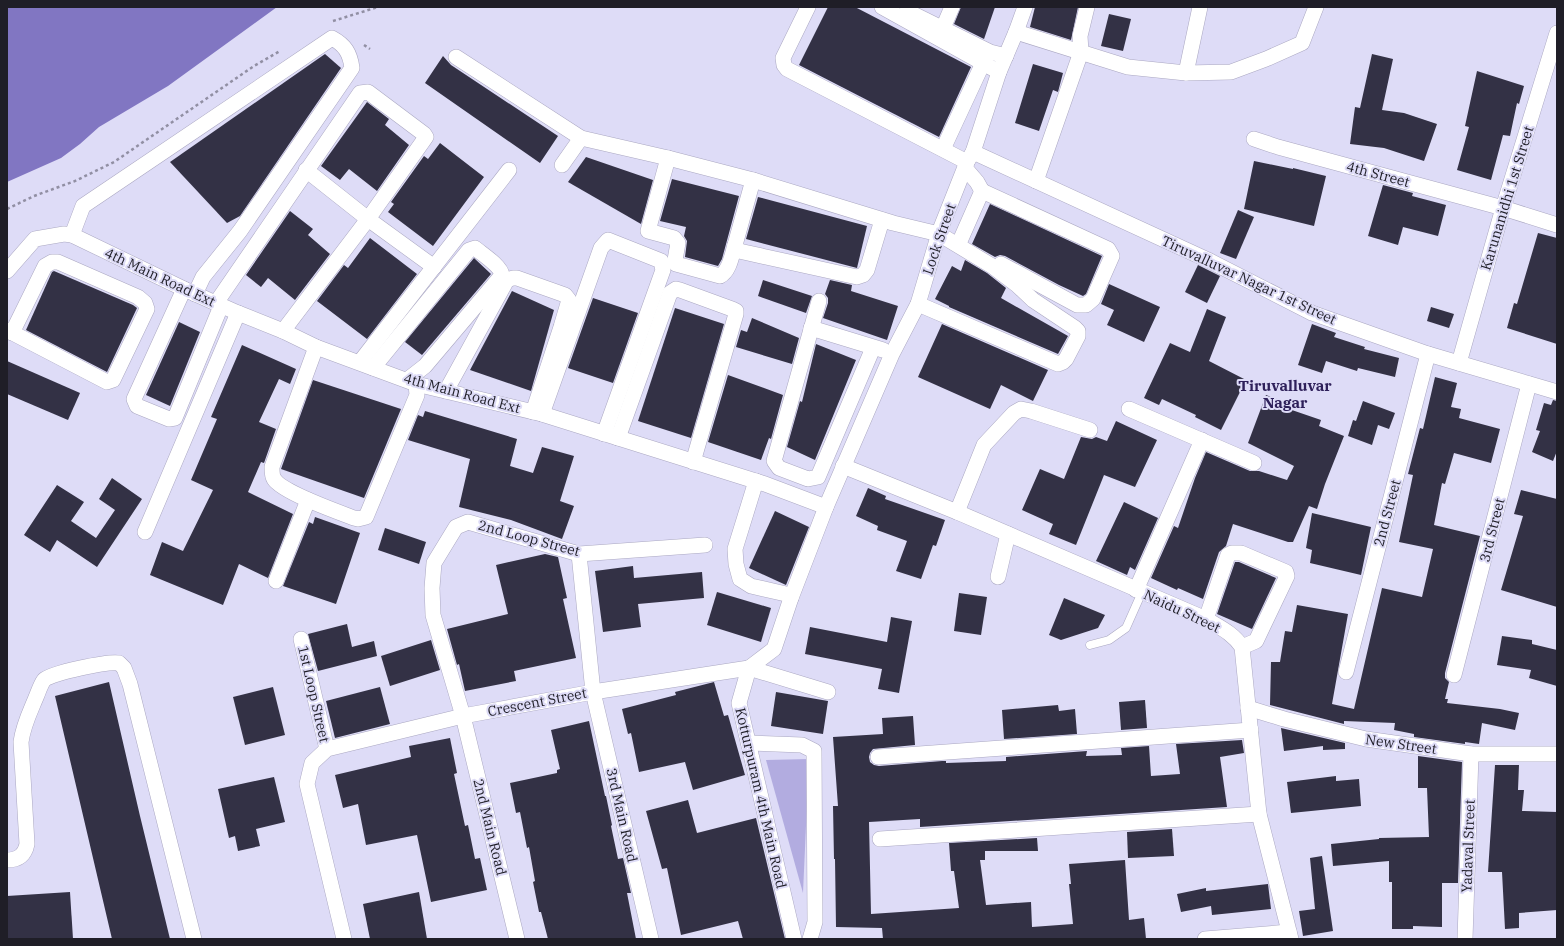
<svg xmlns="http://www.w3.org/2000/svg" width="1564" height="946" viewBox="0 0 1564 946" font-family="'IBM Plex Serif',serif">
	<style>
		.green { fill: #b2ace0 }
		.water { fill: #8176c2 }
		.building { fill: #333145 }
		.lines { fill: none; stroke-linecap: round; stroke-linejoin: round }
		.service-casing { stroke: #aba8c2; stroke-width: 9 }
		.minor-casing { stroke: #aba8c2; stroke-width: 16 }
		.path { stroke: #918fa3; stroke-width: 2.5; stroke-dasharray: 3 3; stroke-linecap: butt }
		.service { stroke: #fff; stroke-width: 8 }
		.minor { stroke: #fff; stroke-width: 15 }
		.labels { text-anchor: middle; stroke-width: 4; stroke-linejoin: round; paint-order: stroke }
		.street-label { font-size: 14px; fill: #1f1e27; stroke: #dedcf7 }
		.neighbourhood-label { font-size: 15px; font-weight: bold; fill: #2e205a; stroke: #dedcf7 }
	</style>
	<rect width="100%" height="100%" fill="#dedcf7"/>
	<path class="green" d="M809 759 803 893 766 760Z"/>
	<path class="water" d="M7 7H277L168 86 99 127 80 144 61 158 7 182Z"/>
	<g class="building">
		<path d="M828 7H855L971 67 939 137 799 65Z"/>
		<path d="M961 7H995L984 39 954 24Z"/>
		<path d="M1035 7H1078L1071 40 1030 27Z"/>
		<path d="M1109 14 1131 19 1123 51 1101 46Z"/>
		<path d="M325 54 341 68 240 216 227 223 170 162Z"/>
		<path d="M1372 54 1393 59 1382 110 1404 113 1437 124 1424 161 1384 148 1350 144 1355 107 1360 108Z"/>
		<path d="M443 56 451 65 558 136 540 163 425 83Z"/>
		<path d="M1033 64 1063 73 1058 92 1053 90 1039 131 1015 123Z"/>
		<path d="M1477 71 1524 86 1519 104 1517 103 1510 136 1503 135 1491 180 1457 170 1469 127 1465 126Z"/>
		<path d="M367 102 389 119 385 125 409 145 377 191 349 169 340 180 321 166Z"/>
		<path d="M440 143 484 177 433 246 388 212 394 204 391 202 424 156 428 159Z"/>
		<path d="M586 157 653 180 641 224 568 182Z"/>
		<path d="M1254 161 1293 169V168L1326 176 1314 226 1244 209Z"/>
		<path d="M672 179 739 196 722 259 718 266 685 257 687 241 684 236 686 227 660 221Z"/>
		<path d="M1383 185 1413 193 1412 196 1446 205 1438 236 1403 227 1398 245 1368 236Z"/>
		<path d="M758 197 867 226 857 268 746 239Z"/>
		<path d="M990 204 1102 256 1086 294 1083 296 1059 285 1005 256 1000 255 995 257 972 244Z"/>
		<path d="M1238 210 1254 217 1236 259 1220 253Z"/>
		<path d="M290 211 313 229 308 235 330 254 295 300 268 278 261 287 246 275Z"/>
		<path d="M1538 233 1557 238V344L1507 328 1514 303 1517 304Z"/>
		<path d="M370 238 417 274 367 339 317 301 344 265 348 268Z"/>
		<path d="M474 258 491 274 422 355 405 342Z"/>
		<path d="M965 260 987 273 1006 288 1001 298 1068 336 1058 354 949 307V306L935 299 952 266 961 271Z"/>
		<path d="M1198 265 1220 276 1207 303 1185 292Z"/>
		<path d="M54 271 133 305 137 308 107 372 26 330 52 272Z"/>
		<path d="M763 280 812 296 806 313 758 296Z"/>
		<path d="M830 280 852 285 851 291 898 306 887 340 823 318 828 303V298L825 294Z"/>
		<path d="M1109 284 1160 307 1144 342 1107 325 1114 310 1101 304Z"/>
		<path d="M512 291 554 310 531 391 470 370Z"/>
		<path d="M593 298 638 313 613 383 568 368Z"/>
		<path d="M1431 307 1454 314 1449 328 1427 321Z"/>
		<path d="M675 308 724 324 691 438 638 421Z"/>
		<path d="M1207 309 1226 317 1209 361 1246 380 1221 430 1195 417 1196 415 1162 399 1159 405 1144 398 1170 343 1190 352Z"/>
		<path d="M752 318 799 338 792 364 736 347 741 330 747 332Z"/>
		<path d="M179 322 200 332 170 406 146 395Z"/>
		<path d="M942 324 1048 370 1033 401 1001 385 990 409 918 377Z"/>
		<path d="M1312 324 1336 333 1334 337 1365 347 1364 349 1399 358 1395 377 1358 368 1357 371 1326 361 1322 373 1298 365Z"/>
		<path d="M816 344 856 360 815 460 787 447 800 401 802 402Z"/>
		<path d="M242 345 296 369 290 384 279 379 259 422 276 429 264 463 261 462 248 492 293 514 268 578 239 564 223 605 150 575 162 542 183 551 213 490 191 480 217 419 211 417Z"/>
		<path d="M7 361 80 393 68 420 7 394Z"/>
		<path d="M728 375 783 395 771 439 769 438 761 460 708 442Z"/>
		<path d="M1435 377 1457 383 1451 407 1461 409 1459 418 1500 429 1491 463 1454 453 1445 484 1442 483 1434 525 1480 536 1445 673V678L1449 682 1445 699H1448L1447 703 1500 709 1519 713 1515 730 1482 723 1479 744 1465 742V744L1414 737V734L1394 730 1395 723 1344 721V724L1270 705 1271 662H1280L1285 631 1292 632 1297 605 1348 614 1332 704 1354 709 1382 588 1422 597 1433 549 1399 542 1413 475 1408 474 1420 428 1423 429Z"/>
		<path d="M313 380 401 409 364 498 281 469Z"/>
		<path d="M1266 395 1288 403 1286 408 1321 420 1319 426 1344 436 1325 484 1317 509 1309 506 1293 542H1288L1233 524 1226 546 1219 552 1203 599 1178 588 1177 590 1151 578 1174 526 1178 528 1195 478 1206 452 1250 471H1259L1287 480 1294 466 1248 443Z"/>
		<path d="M1553 400 1557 401V451L1553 461 1532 452 1540 431 1536 430 1544 403 1551 405Z"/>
		<path d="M1363 401 1395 413 1389 429 1378 425 1372 445 1348 436 1353 420 1356 421Z"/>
		<path d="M425 411 517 439 510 466 533 473 542 447 574 456 560 501 574 506 562 539 511 520 459 507 470 459 408 440 418 415 423 417Z"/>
		<path d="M1116 421 1157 440 1135 487 1104 475 1076 545 1049 534 1053 524 1022 510 1040 469 1064 479 1081 437 1092 439 1096 437 1107 441Z"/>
		<path d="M112 478 142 499 97 567 57 540 50 552 24 535 57 485 84 502 71 521 96 538 115 510 99 499Z"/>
		<path d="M868 488 886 496 885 499 945 520 936 546 933 545 921 579 896 571 907 541 877 530 878 526 856 516Z"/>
		<path d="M1521 490 1557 499V607L1501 590 1523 516 1514 514Z"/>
		<path d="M1124 502 1158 518 1135 570 1130 567 1127 575 1096 561Z"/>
		<path d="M775 511 809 527 786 585 749 568Z"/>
		<path d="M1312 513 1371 527 1361 575 1310 563 1312 550 1306 548Z"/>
		<path d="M315 517 360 533 336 604 283 586 309 522 313 524Z"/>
		<path d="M385 528 426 542 419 564 378 550Z"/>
		<path d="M545 554 558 557 567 598 563 599 576 658 514 671 516 681 465 691 459 664 457 665 447 629 508 614 496 565Z"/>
		<path d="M1235 562H1239L1276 578 1252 629 1217 614Z"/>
		<path d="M633 566 634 578 702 572 704 598 638 604 641 627 603 632 595 571Z"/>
		<path d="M717 592 771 608 761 642 707 625Z"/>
		<path d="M959 593 987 597 981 635 954 631Z"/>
		<path d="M1064 598 1105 615 1098 628 1061 640 1049 635Z"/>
		<path d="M891 617 912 621 899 693 878 689 882 669 805 654 810 627 887 642Z"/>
		<path d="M347 624 352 647 374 641 377 656 318 671 308 634Z"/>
		<path d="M1502 636 1532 640V644L1557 650V686L1529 678 1531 670 1497 665Z"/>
		<path d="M431 640 440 670 390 686 381 656Z"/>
		<path d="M109 682 140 816 170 939H112L55 696Z"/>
		<path d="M714 682 724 716 728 715 745 775 693 790 685 762 639 772 631 733 628 734 622 709 676 695 675 692Z"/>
		<path d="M273 687 285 735 245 745 233 697Z"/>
		<path d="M380 687 390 724 335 738 326 701Z"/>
		<path d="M776 692 828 701 823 734 771 726Z"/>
		<path d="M1145 700 1147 728 1121 730 1119 702Z"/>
		<path d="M1058 705 1059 711 1075 709 1077 734 1004 739 1002 710Z"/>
		<path d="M913 716 915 745 873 749 870 753 869 757 870 762 874 765 879 766 942 761H946V763L1006 761V757L1087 751 1086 756 1122 755 1121 748 1149 746 1151 776 1180 774 1176 744 1242 740 1244 753 1220 757 1227 807 920 827V819L869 822 871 914 959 908 954 871H951L949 843 1037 838 1038 851H985V860H980L986 905 1031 902 1032 927 1073 924 1069 884H1071L1069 864 1125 860 1129 920 1144 918 1146 939H883L882 928 836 927 835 859H834L833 806H838L833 737 883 734 882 718Z"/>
		<path d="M589 721 605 796H606L612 825 611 826 618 859 623 858 631 893H627L636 939H548L541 912H539L533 882 535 881 529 847 527 848 520 812 516 813 510 783 557 773V770L560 769 551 730Z"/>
		<path d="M1281 728 1345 743V749L1323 750V746L1284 751Z"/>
		<path d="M450 738 457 773 454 774 465 826 468 825 475 859 480 858 487 890 431 902 417 835 366 845 358 804 343 808 335 775 411 757 409 746Z"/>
		<path d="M1418 756 1462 762 1458 883H1442V927L1413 926V929H1392V882H1389V861L1333 866 1331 844 1379 839V838L1429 837 1427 788H1418Z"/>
		<path d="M1495 765H1519L1518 790H1524L1522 811 1557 812V910L1519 913V928L1505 929 1502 872H1488Z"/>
		<path d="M1336 776V781L1359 779 1361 806 1291 813 1287 782Z"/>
		<path d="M274 777 285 822 256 829 260 846 238 851 235 836 229 838 218 789Z"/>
		<path d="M688 800 697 833 756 818 785 939H743L738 921 681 935 667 868 662 869 646 811Z"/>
		<path d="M1172 829 1174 856 1128 858 1127 832Z"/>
		<path d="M1322 856 1333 931 1303 936 1299 911 1315 909 1310 858Z"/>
		<path d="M1268 884 1271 909 1212 915 1211 906 1181 912 1177 894 1206 888V891Z"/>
		<path d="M70 892 73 939H7V896Z"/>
		<path d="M419 892 427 939H370L363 904Z"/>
	</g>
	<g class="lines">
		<g class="service-casing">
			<path id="service" d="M1090 645 1109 640 1126 628 1142 592"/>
		</g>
		<g class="minor-casing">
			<g id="minor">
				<path d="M808 7 783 58 784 65 787 69 967 162"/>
				<path d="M882 7 999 72"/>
				<path d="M907 11 990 52 1006 56"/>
				<path d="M943 28 952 7"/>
				<path d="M1016 32 1128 67 1186 73 1231 72 1266 59 1302 43 1316 7"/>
				<path d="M456 57 581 138 668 158 753 180 893 223 939 234 992 266 1017 285 1033 300 1075 328 1078 331V336L1066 359 1063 362 1058 364 918 304"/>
				<path d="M1186 73 1200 7"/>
				<path d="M1254 139 1278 147 1503 208 1557 225"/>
				<path d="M943 149 983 63"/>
				<path d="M973 152 1208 260 1312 313 1428 354 1557 392"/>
				<path d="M668 158 648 231 674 238 678 243 675 260 676 264 720 276C730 271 732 254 735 245"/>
				<path d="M562 165 581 138"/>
				<path d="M965 168 977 182 982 191"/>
				<path d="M753 180 735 245 739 251 857 277 863 275 867 270 882 220"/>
				<path d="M1036 181 1081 52 1080 36 1087 7"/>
				<path d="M72 235 83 206 332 38C345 45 350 53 352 68L240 231 203 277 195 294"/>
				<path d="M960 241 982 191 1108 249 1112 256 1093 299 1086 305H1077L1001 264"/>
				<path d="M7 271 35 239 64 234 72 235 184 289 238 313 283 331 316 347 416 384 542 414 765 484 826 507"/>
				<path d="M184 289 134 399 137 406 169 419 175 418 221 306"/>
				<path d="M819 301 774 461 779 468 808 479 818 477 873 348"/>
				<path d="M216 303 360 93 368 92 424 134 426 137 368 219 434 267"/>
				<path d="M811 328 883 350"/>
				<path d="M7 330 107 382 113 380 147 309 145 303 138 297 58 262H52L45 266 12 333"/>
				<path d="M283 331 368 219 306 170"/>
				<path d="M316 347 272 467C272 471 272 476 274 479 282 492 338 512 354 518L358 519 366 517 417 395 416 384"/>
				<path d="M360 362 509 170"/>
				<path d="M1459 363 1503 208 1557 33"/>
				<path d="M373 368 469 250 475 248C482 254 501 266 502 275L425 366 407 380"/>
				<path d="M446 391 507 280 513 278H517L565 295 569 300 561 327 533 412"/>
				<path d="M1129 409 1254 463"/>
				<path d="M542 414 601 248 608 240 661 261 663 270 604 434"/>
				<path d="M618 438 670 293 676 289 680 290 732 309 736 311V314L693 462"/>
				<path d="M843 466 957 512 1206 619C1219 627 1233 633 1242 647L1259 814 1291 939"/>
				<path d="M756 481 735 549 736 564 740 579 751 586 786 594 791 598"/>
				<path d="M957 512 984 445 1014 413 1021 409 1031 411 1090 430"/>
				<path d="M145 532 238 313"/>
				<path d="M579 554 593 692 651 939"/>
				<path d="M998 577 1008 534"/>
				<path d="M276 581 308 500"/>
				<path d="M1136 590 1202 440"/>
				<path d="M1206 619 1228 555 1232 553H1241L1286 572 1287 576 1256 641 1242 647"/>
				<path d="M301 639 327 749"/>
				<path d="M1346 672 1428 354"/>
				<path d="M1454 675 1529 384"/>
				<path d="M1248 708 1284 719 1366 739 1471 754H1557"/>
				<path d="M749 743 802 745 814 751 815 922 810 939"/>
				<path d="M878 757 1251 730"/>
				<path d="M880 839 1259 814"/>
				<path d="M7 860C19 860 25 854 27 844L21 742C23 725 31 710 37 695 39 690 41 684 44 680 51 673 108 661 119 663L124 668 130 684 194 939"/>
				<path d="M344 939 307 784 312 763 327 749 463 716 593 692 749 668 828 692"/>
				<path d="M517 939 463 716 433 615 432 588 434 563 456 527 468 522 579 554 705 545"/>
				<path d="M794 939 739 703 749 668 774 649 791 598 826 507 892 354 918 304 940 230 967 162 973 152 999 72 1016 32 1025 7"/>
				<path d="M1205 939 1289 932"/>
				<path d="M1465 939 1471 754"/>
			</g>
		</g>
		<g class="path">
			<path d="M333 21 378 7"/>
			<path d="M364 45 370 49"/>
			<path d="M7 209 34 196 75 181 114 162 254 66 280 51"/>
		</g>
		<use href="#service" class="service"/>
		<use href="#minor" class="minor"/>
	</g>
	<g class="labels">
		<g class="street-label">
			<text transform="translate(1378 174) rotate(15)" y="5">4th Street</text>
			<text transform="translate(1507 198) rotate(-73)" y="5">Karunanidhi 1st Street</text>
			<text transform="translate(939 239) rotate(-71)" y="5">Lock Street</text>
			<text transform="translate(160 277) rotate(25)" y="5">4th Main Road Ext</text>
			<text transform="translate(1249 280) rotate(25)" y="5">Tiruvalluvar Nagar 1st Street</text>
			<text transform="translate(462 393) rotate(15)" y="5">4th Main Road Ext</text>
			<text transform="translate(1387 513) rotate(-75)" y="5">2nd Street</text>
			<text transform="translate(1492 530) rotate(-76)" y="5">3rd Street</text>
			<text transform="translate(529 538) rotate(15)" y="5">2nd Loop Street</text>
			<text transform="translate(1182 611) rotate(25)" y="5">Naidu Street</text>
			<text transform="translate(314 694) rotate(77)" y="5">1st Loop Street</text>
			<text transform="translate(537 702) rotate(-11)" y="5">Crescent Street</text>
			<text transform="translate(1401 744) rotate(8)" y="5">New Street</text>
			<text transform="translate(761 798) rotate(77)" y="5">Kotturpuram 4th Main Road</text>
			<text transform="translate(622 815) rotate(77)" y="5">3rd Main Road</text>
			<text transform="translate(490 827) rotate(76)" y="5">2nd Main Road</text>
			<text transform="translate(1468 846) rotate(-88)" y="5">Yadaval Street</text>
		</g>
		<g class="neighbourhood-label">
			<text x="1285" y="391">Tiruvalluvar<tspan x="1285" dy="17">Nagar</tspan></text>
		</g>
	</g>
	<rect width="1564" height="946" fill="none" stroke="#1f1e27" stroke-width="16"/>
</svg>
